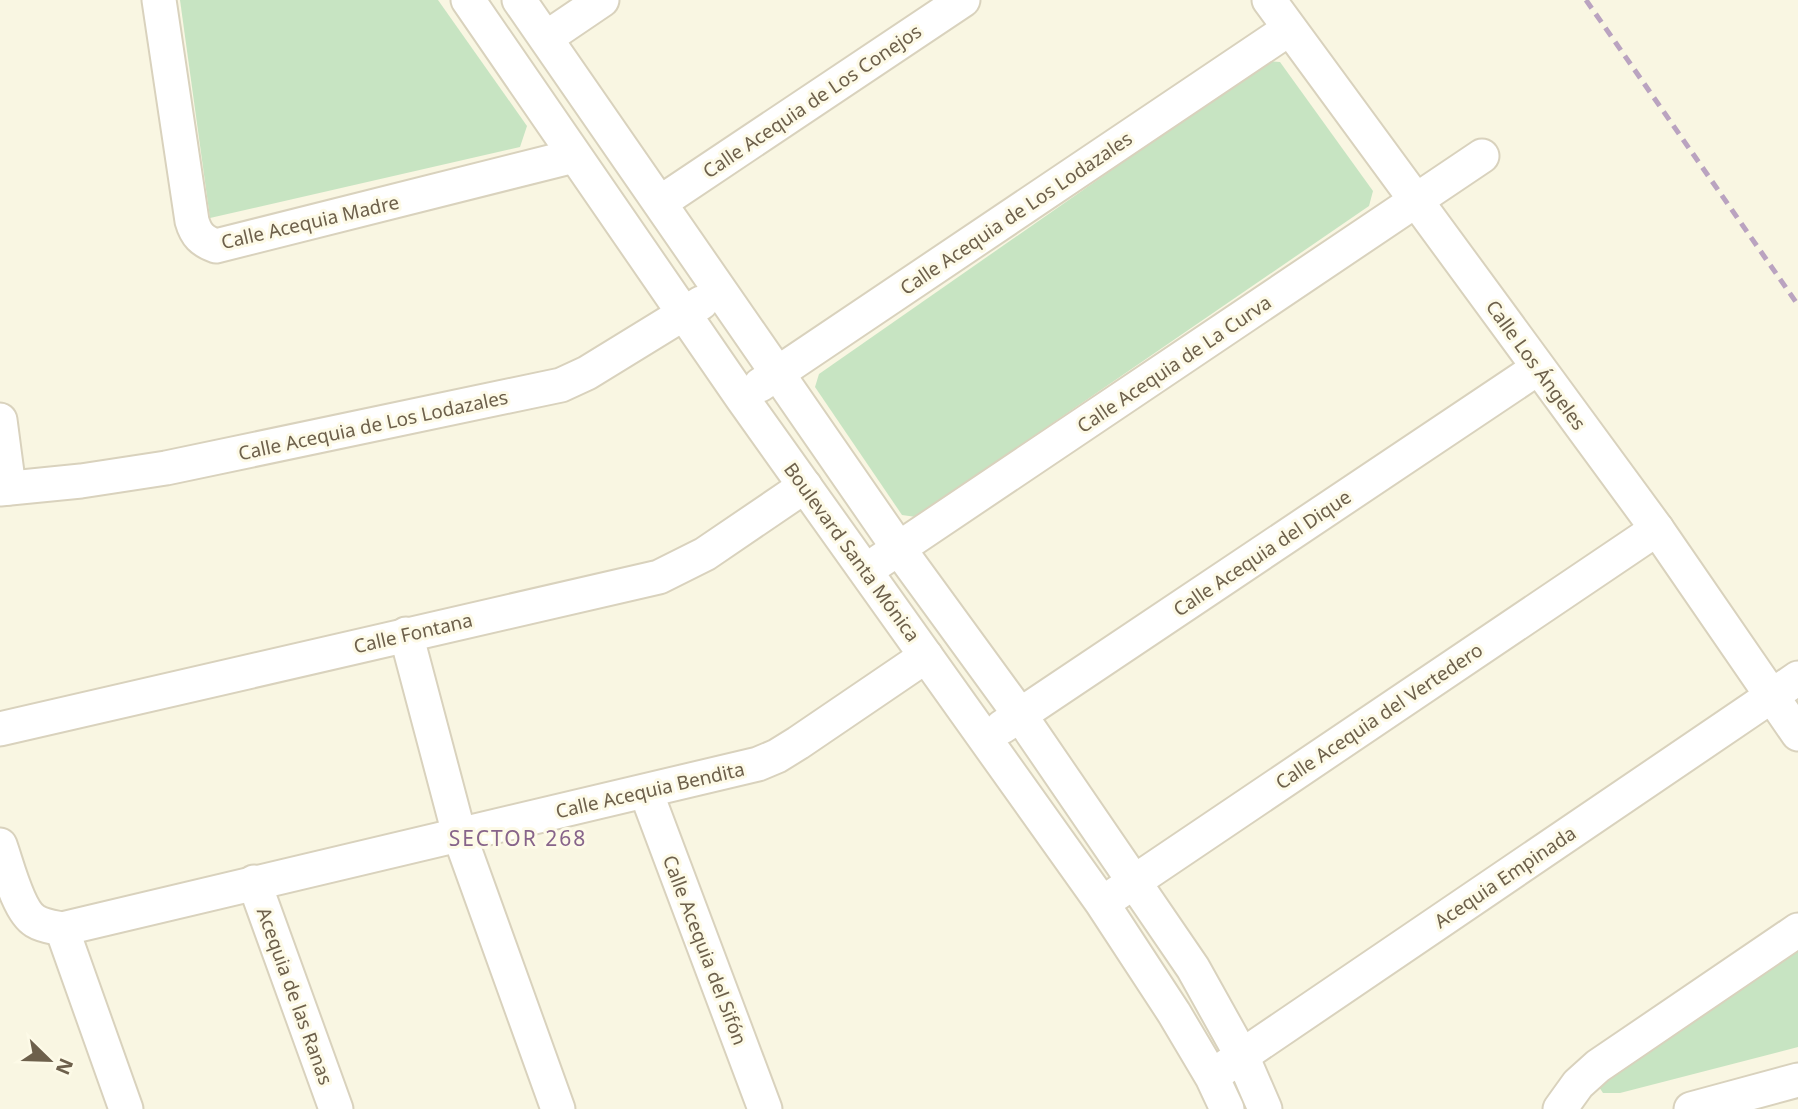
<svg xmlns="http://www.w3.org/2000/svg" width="1798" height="1109" viewBox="0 0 1798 1109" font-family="'Noto Sans',sans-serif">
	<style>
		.green { fill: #c7e4c2 }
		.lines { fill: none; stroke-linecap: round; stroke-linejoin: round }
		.minor-casing { stroke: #d9d2bd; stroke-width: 37 }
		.minor { stroke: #fff; stroke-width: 33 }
		.rail { stroke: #baa3c0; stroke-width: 5; stroke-dasharray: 10 7; stroke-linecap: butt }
		.labels { text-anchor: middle; stroke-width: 6; stroke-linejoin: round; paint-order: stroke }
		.street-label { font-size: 19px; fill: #6d604b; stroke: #fdfae7 }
		.neighbourhood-label { font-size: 21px; letter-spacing: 2px; fill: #87648a; stroke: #fdfae7 }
	</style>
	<rect width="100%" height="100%" fill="#f9f6e2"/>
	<g class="green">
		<path d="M180 0H438L527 126 520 147 210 218Z"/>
		<path d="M1268 61 1280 62 1373 191 1369 206 916 517 902 515 815 387 819 374Z"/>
		<path d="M1798 933V1047L1620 1093H1603L1593 1078Z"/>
	</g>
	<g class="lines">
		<g class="minor-casing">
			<g id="minor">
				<path d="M159 0 192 221C196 235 202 241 216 246L574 156"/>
				<path d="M468 0 742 398 1102 903 1174 1013 1212 1077 1227 1109"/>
				<path d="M519 0 899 549 1020 715 1193 968 1242 1056 1265 1109"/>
				<path d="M1269 0 1657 529 1798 734"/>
				<path d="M546 38 602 0"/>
				<path d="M661 202 963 0"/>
				<path d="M760 385 1289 29"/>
				<path d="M0 420 9 488"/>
				<path d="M0 489 81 481 166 468 561 385 587 373 701 303"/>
				<path d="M880 561 1482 156"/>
				<path d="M406 634 459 834 558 1109"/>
				<path d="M1002 727 1538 368"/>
				<path d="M0 729 659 577 705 554 805 486"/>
				<path d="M646 792 765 1109"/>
				<path d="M0 845C7 864 18 911 35 921 43 926 52 927 62 929L758 764 777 756 798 743 926 656"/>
				<path d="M254 882 336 1109"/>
				<path d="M1116 894 1657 529"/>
				<path d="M62 929 126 1109"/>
				<path d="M1224 1068 1798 678"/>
				<path d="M1560 1109 1578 1084 1598 1066 1798 930"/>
				<path d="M1691 1109 1798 1080"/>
			</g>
		</g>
		<use href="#minor" class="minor"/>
		<path class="rail" d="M1586 0 1798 305"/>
	</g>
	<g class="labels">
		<g class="street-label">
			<text transform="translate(812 101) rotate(-34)" y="7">Calle Acequia de Los Conejos</text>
			<text transform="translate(1016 213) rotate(-34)" y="7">Calle Acequia de Los Lodazales</text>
			<text transform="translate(310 222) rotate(-13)" y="7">Calle Acequia Madre</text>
			<text transform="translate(1174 364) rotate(-34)" y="7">Calle Acequia de La Curva</text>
			<text transform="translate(1536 365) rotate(54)" y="7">Calle Los Ángeles</text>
			<text transform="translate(373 425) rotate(-12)" y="7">Calle Acequia de Los Lodazales</text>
			<text transform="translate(852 552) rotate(54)" y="7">Boulevard Santa Mónica</text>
			<text transform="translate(1262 553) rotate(-34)" y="7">Calle Acequia del Dique</text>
			<text transform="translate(413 633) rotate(-13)" y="7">Calle Fontana</text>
			<text transform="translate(1379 716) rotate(-34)" y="7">Calle Acequia del Vertedero</text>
			<text transform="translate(650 790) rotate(-13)" y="7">Calle Acequia Bendita</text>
			<text transform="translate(1505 877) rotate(-34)" y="7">Acequia Empinada</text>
			<text transform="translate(705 950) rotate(69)" y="7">Calle Acequia del Sifón</text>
			<text transform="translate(295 996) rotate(70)" y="7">Acequia de las Ranas</text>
		</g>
		<g class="neighbourhood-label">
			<text x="518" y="846">SECTOR 268</text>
		</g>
	</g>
	<g transform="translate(49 1060) rotate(113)" stroke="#fdfae7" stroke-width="5" paint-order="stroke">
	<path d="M0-5L12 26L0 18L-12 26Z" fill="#6d604b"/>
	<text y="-10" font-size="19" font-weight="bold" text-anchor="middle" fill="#6d604b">N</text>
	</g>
</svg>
